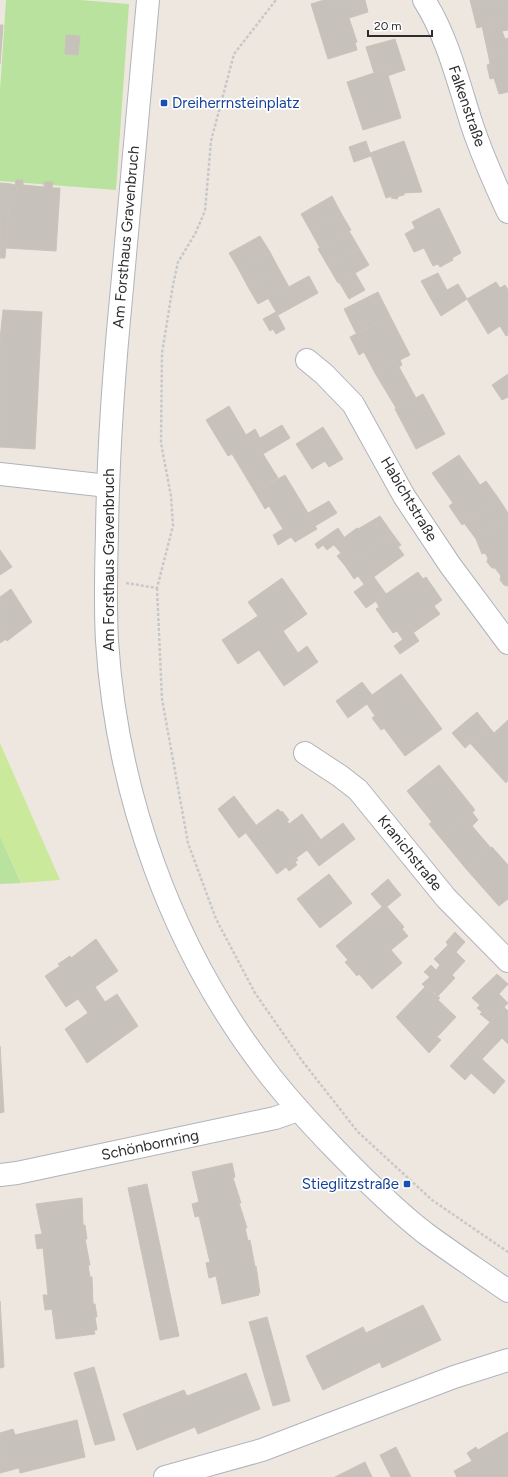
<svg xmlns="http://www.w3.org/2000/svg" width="508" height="1477" viewBox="0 0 508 1477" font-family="Figtree,sans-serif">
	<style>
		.green { fill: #b9e29e }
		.pitch { fill: #cbe99b }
		.building { fill: #c6c2bb; stroke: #c9c3b9 }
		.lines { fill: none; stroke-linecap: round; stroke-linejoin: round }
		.minor-casing { stroke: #b0b3bc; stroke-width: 24 }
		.path { stroke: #c8c8c8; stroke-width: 2.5; stroke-dasharray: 3 2; stroke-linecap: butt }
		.minor { stroke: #fff; stroke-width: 22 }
		.transit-dot { fill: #1a4fb4; stroke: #fff; stroke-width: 1.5 }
		.labels { text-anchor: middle; stroke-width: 3.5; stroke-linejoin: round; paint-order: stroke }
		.transit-label { font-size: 15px; fill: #164399; stroke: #fff; text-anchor: start }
		.street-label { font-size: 15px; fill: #2d2d2d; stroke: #fff }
	</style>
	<rect width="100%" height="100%" fill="#ede7e0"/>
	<g class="green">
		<path d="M6 0H80L129 4 116 190 0 181V90Z"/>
		<path d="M0 836 21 883 0 884Z"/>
	</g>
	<path class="pitch" d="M0 743 60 880 21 883 0 836Z"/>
	<g class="building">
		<path d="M324 0H365L368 12 349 18 357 42 355 43 357 50 328 59 311 4Z"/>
		<path d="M470 0H508V20L477 28Z"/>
		<path d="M508 20V30L502 31 505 39 508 38V53L489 58 482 26Z"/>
		<path d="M0 25H3L0 64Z"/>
		<path d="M66 35 80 36 78 55 65 54Z"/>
		<path d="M395 39 405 70 387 76 386 69 374 73 366 47Z"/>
		<path d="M508 53V92L499 94 494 78 490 79 487 65 490 64 489 58Z"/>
		<path d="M386 69 401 118 363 130 347 82Z"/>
		<path d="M366 141 371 156 354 162 349 147Z"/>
		<path d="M404 141 422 192 404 193V195L399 196 397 199 391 198 392 196 386 198 370 153Z"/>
		<path d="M16 180H23V185L44 187V182H53L52 188H60L56 251 6 248 11 184 15 185Z"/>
		<path d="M0 183 11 184 5 258H0Z"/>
		<path d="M332 196 341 213 310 230 301 214Z"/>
		<path d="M439 208 461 253 452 258 453 260 440 267 438 264 433 266 424 248 414 252 405 234 415 228 412 222Z"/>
		<path d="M341 213 351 230 320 248 310 230Z"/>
		<path d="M349 231 359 248 328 266 318 249Z"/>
		<path d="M260 236 270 252 239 270 229 253Z"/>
		<path d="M359 248 369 265 338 283 328 266Z"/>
		<path d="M270 252 279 269 248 287 239 270Z"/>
		<path d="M279 269 289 287 258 304 248 287Z"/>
		<path d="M355 273 365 290 349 299 339 282Z"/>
		<path d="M438 273 447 290 431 299 421 281Z"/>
		<path d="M309 276 318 293 278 315 268 298Z"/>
		<path d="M496 282 500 288 505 285 508 290V335L506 336 500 326 488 334 467 299Z"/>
		<path d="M458 284 467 299 441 316 431 299Z"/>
		<path d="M378 292 390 316 356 333 344 309Z"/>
		<path d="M3 310 42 312 35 449 0 447V339Z"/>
		<path d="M276 312 285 329 276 334 273 329 270 331 263 319Z"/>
		<path d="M390 316 410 355 400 360 402 365 399 367 393 370 391 365 375 373 364 352 359 355 350 337Z"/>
		<path d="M391 365 393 370 399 367 416 398 396 408 375 373Z"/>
		<path d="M508 374V397L502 400 492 385Z"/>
		<path d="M423 394 445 434 416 449 395 409Z"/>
		<path d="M229 406 246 435 255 429 260 438 282 425 290 438 263 454 278 478 255 492 232 454 228 456 206 420Z"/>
		<path d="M323 427 343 459 329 467 325 461 312 469 296 444Z"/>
		<path d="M459 455 480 485 486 481 499 499 462 525 449 506 453 503 432 473Z"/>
		<path d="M285 475 308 513 329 501 337 513 315 526 317 529 295 542 291 537 278 545 273 535 283 529 269 506 265 509 255 492Z"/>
		<path d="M499 499 508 513V517L476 539 464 523Z"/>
		<path d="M380 516 392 533 346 567 337 556 341 553 334 545 357 528 358 529Z"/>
		<path d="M508 517V586L504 585 500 580 501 576 495 568H492L487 562 488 558 485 553 482 554 476 539Z"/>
		<path d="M338 528 344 537 327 550 323 545 318 549 315 544Z"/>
		<path d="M392 533 401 545 398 547 404 555 364 584 358 576 354 579 346 567Z"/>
		<path d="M0 550 12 567 0 575Z"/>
		<path d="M418 572 423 579 426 577 442 600 434 606 440 614 403 640 397 631 393 633 376 609 379 607 376 601Z"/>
		<path d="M374 577 386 594 366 608 354 592Z"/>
		<path d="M282 578 307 614 283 631 298 653 307 646 318 662 284 686 259 650 238 664 222 640 258 616 248 602Z"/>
		<path d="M11 589 32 622 7 641 6 639 0 643V597Z"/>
		<path d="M413 632 419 641 400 654 394 646Z"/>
		<path d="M401 674 442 729 405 756 384 728 381 730 372 718 375 716 367 704 348 718 336 701 362 682 372 695Z"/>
		<path d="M477 712 489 727 465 748 452 733Z"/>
		<path d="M508 720V780L506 783 470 743 489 727 494 733Z"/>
		<path d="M439 765 475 810 443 836 407 791Z"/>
		<path d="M234 796 256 825 239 838 218 809Z"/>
		<path d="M278 809 281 812 282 811 289 820 287 821 289 824 302 814 321 840 296 858 298 860 295 862 297 865 289 871 286 867 277 874 246 833Z"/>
		<path d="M472 812 478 820 472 826 491 848 467 870 429 824 432 822 443 836Z"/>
		<path d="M343 823 355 839 319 866 307 850Z"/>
		<path d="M492 847 508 865V899L499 906 467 870Z"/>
		<path d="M329 874 352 903 320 928 297 899Z"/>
		<path d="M388 879 401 895 384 909 371 894Z"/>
		<path d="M382 907 384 909 387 907 404 927 402 929 408 936 391 950 402 963 372 989 359 974 357 976 345 962 348 960 336 946Z"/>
		<path d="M455 932 465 942 456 952 465 961 452 975 455 978 438 996 434 992 433 994 422 984 430 977 424 972 431 965 436 970 440 965 434 959 448 945 446 942Z"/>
		<path d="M96 939 118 971 95 987 105 1002 117 994 138 1026 87 1063 65 1029 88 1013 78 999 66 1007 45 976 60 966 58 964 70 956 71 958Z"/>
		<path d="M497 974 508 984 499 994 508 1003 490 1022 480 1014 482 1012 477 1008 480 1005 472 998Z"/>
		<path d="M425 987 440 998 438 1000 456 1017 437 1037 441 1040 429 1053 396 1017Z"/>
		<path d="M504 1007 508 1011V1044L502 1038 482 1059 505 1081 494 1094 471 1073 465 1080 450 1066Z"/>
		<path d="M0 1046 4 1112 0 1113Z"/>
		<path d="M232 1163 235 1177 233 1178 241 1203H239L247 1228H245L248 1241 250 1240 255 1267 256 1266 260 1293H258L259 1295 222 1304 216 1276 209 1278 206 1263 210 1262 199 1216 195 1217 192 1204 199 1202 192 1172Z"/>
		<path d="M147 1184 179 1336 160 1340 128 1188Z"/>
		<path d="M82 1198 83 1225H85L87 1239H85L90 1265H88L90 1277H92L93 1304H95L97 1317H95L97 1330H94L95 1334 56 1339 52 1309 45 1310 43 1295H48L43 1248 37 1249 35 1235 42 1234 36 1204Z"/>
		<path d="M0 1301 4 1367 0 1368Z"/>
		<path d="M423 1305 441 1340 382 1368 380 1362 323 1390 306 1356 363 1327 366 1333Z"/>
		<path d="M267 1317 290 1401 273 1406 249 1322Z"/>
		<path d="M94 1367 115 1440 95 1445 74 1373Z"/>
		<path d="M246 1373 260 1409 198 1434 195 1427 137 1450 123 1414 184 1390 187 1396Z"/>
		<path d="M77 1420 85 1457 20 1473 19 1468 0 1473V1433L13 1429 15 1435Z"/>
		<path d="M508 1432V1477H457L454 1471 472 1461 467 1453 476 1447 478 1450Z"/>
		<path d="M396 1447 411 1477H391L380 1455Z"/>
		<path d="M365 1462 372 1477H335Z"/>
	</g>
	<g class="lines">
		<g class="minor-casing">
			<g id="minor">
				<path d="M148 0C139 96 131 192 122 288 114 369 108 451 107 532 106 568 105 605 107 641 117 794 171 946 264 1068 286 1097 310 1123 335 1149 364 1179 393 1208 425 1233 452 1253 481 1272 508 1291"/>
				<path d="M424 0C448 38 458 82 472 125 482 155 495 184 508 212"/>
				<path d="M307 360 324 374 353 404 404 496 450 565 508 643"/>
				<path d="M0 474 108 486"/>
				<path d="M305 753 340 776 358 790 446 898 508 961"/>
				<path d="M0 1175 17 1173 275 1118 298 1110"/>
				<path d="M165 1477 262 1450 454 1377 508 1360"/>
			</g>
		</g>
		<g class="path">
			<path d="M126 583 157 588 173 526 171 496 161 443 162 353 173 285 178 262 195 234 205 211 211 141 234 54 276 0"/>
			<path d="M157 588 162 699 188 843 216 919 255 993 303 1062 358 1132 432 1200 508 1252"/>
		</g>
		<use href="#minor" class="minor"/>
	</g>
	<g class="transit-dot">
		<rect x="160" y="99" width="8" height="8" rx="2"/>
		<rect x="403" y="1180" width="8" height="8" rx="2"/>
	</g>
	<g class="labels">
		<g class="transit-label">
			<text x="172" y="108">Dreiherrnsteinplatz</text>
			<text x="399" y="1189" text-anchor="end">Stieglitzstraße</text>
		</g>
		<g class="street-label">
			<text transform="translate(467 106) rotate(71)" y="5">Falkenstraße</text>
			<text transform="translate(126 237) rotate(-85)" y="5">Am Forsthaus Gravenbruch</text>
			<text transform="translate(409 499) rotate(59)" y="5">Habichtstraße</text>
			<text transform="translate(109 560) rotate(-90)" y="5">Am Forsthaus Gravenbruch</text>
			<text transform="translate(410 853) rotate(51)" y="5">Kranichstraße</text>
			<text transform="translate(150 1145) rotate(-12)" y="5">Schönbornring</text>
		</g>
	</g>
	<path d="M368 30v6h64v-6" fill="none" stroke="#2d2d2d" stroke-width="2"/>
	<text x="374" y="30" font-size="12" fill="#2d2d2d" stroke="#ffffff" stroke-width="3" paint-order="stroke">20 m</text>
</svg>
